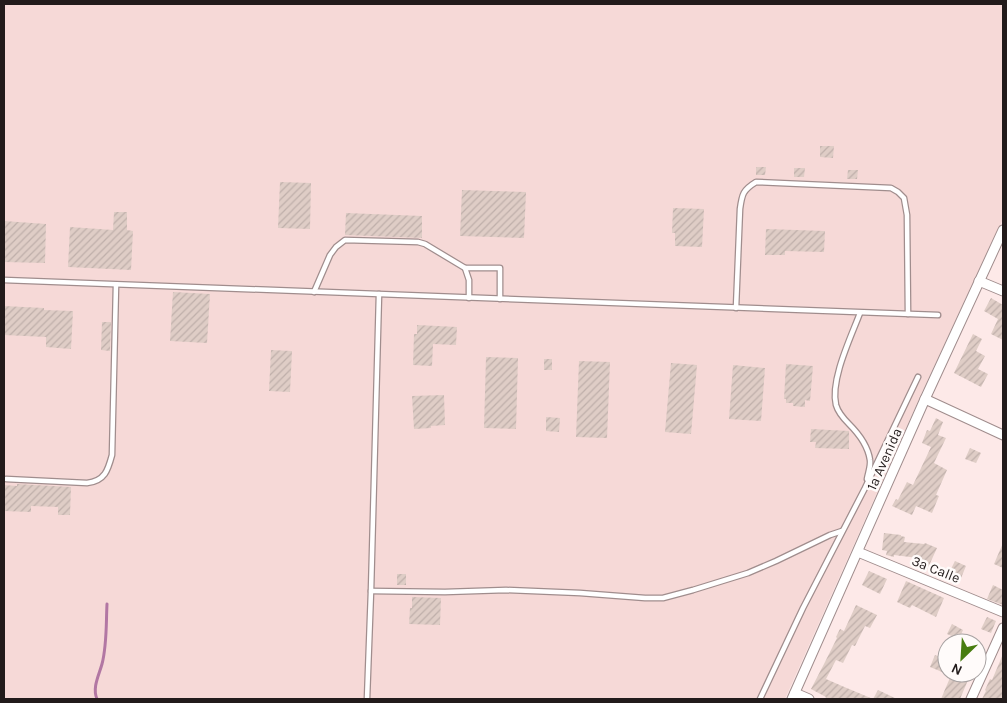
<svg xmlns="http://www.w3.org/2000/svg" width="1007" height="703" viewBox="0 0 1007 703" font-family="Karla,sans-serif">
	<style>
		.built { fill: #f6d9d7 }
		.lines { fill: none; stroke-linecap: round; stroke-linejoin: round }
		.stream { stroke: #b277a3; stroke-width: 3 }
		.building { fill: url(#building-hatch) }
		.service-casing { stroke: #a08d8d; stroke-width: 7 }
		.minor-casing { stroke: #a08d8d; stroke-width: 11 }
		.service { stroke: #fff; stroke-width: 4.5 }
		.minor { stroke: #fff; stroke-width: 9 }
		.labels { text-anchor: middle; stroke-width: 5; stroke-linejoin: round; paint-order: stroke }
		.street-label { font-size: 14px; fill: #221b1b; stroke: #fffbfa }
	</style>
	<defs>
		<pattern id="building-hatch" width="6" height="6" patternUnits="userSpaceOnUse" patternTransform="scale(1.25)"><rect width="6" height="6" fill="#dfcdc6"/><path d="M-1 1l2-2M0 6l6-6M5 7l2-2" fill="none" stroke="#bfafaa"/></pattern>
	</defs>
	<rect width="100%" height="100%" fill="#fde9e8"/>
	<path class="built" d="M4 4H1003V219L922 392 785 699H4Z"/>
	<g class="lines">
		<path class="stream" d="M97 699C92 688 99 675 102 664 107 645 106 624 107 604"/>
	</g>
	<g class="building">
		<path d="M820 146H834L833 158 820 157Z"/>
		<path d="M756 167H766L765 175H756Z"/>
		<path d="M794 168H805L804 177H794Z"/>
		<path d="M848 170H858L857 179H847Z"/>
		<path d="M280 182 311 183 310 229 278 228Z"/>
		<path d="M462 190 526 192 524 238 460 236Z"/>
		<path d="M673 208 704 209 702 247 675 246V233H672Z"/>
		<path d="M114 212H127V230L133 231 131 270 68 267 70 227 113 230Z"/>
		<path d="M346 213 422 216V238L345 235Z"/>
		<path d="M4 221 46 224 45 263 4 262Z"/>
		<path d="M766 229 825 231 824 252 785 251V255H765Z"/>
		<path d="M173 292 210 294 207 343 170 341Z"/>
		<path d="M991 298 1003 305V340L991 334 998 319 984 311Z"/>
		<path d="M4 306 44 308V310L73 311 71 349 46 347V337L4 335Z"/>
		<path d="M102 322H111L110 351 101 350Z"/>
		<path d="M417 325 457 327 456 345 433 344 432 366 413 365 414 334H417Z"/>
		<path d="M973 334 982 339 976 351 985 356 978 369 988 374 981 387 954 373Z"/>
		<path d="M271 350 292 351 290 392 269 391Z"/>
		<path d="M486 357 518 358 516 429 484 428Z"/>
		<rect x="544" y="359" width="8" height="11"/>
		<path d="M579 361 610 362 607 438 576 437Z"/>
		<path d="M671 363 697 365 691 434 665 432Z"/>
		<path d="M786 364 813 366 810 401 805 400V407L793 406V403H786V399H784Z"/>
		<path d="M733 365 765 368 761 421 729 419Z"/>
		<path d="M444 395 445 425 431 426V428L414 429 412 396Z"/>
		<path d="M546 417 560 418 559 432 546 431Z"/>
		<path d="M936 418 943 422 938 435 946 438 934 463 947 470 936 495 939 496 932 513 916 506 912 515 892 506 896 499 898 500 907 482 913 485 931 447 922 443 927 430 930 431Z"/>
		<path d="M811 429 849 431V449L815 448 816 442H810Z"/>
		<path d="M970 448 981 453 976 463 965 459Z"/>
		<path d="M17 484 71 487 70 515H58V507L31 506V512L4 511V485L17 486Z"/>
		<path d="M884 533 901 535V536L905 537 904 542 924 544 925 543 937 548 927 570 914 564 918 558 894 555V557L886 555 887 551 882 550Z"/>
		<path d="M1003 543V568L994 564Z"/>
		<path d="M955 561 966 566 961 578 949 573Z"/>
		<path d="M869 571 887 579 880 594 862 585Z"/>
		<rect x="397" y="574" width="9" height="11"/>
		<path d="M906 581 944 598 936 617 912 605 910 608 897 602Z"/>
		<path d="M993 585 1003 590V605L987 599Z"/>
		<path d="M412 597 441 598 440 625 409 624 410 608H412Z"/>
		<path d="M856 605 877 615 870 628 865 626 855 646 852 645 843 663 836 660 826 679 842 686 873 699H825L826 697 811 689 824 664 837 638 836 637 840 629 844 631Z"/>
		<path d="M987 617 996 621 991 633 981 629Z"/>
		<path d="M952 624 963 630 959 639 947 634Z"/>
		<path d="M1003 654V699H982L986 691 985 690 990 679 992 680Z"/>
		<path d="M935 655 947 659V674L930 667Z"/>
		<path d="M952 673H971L960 699H941Z"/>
		<path d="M878 690 897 699H873Z"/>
	</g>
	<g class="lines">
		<g class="service-casing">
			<g id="service">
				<path d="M465 268H500V299"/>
				<path d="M4 280 938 315"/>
				<path d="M314 292 330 255 336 247 345 240 418 242 425 244 465 268 469 280V298"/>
				<path d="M736 308 740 209C742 194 743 190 756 182L891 188 898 192 904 198 907 215 908 314"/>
				<path d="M860 313C851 337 830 380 836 405 838 412 844 419 849 424 859 434 868 446 870 460 871 466 868 473 867 479"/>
				<path d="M6 479 87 483C105 481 108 470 112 455L116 285"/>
				<path d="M371 591 445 592 506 590 580 593 645 598H663L693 590 748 573 776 561 830 535 842 531"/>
				<path d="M367 699 371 591 379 294"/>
				<path d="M760 699 803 608 865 488 918 377"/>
			</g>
		</g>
		<g class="minor-casing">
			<g id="minor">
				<path d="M979 281 1003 291"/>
				<path d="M925 399 1003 435"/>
				<path d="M858 552 1003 612"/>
				<path d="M795 693 809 699"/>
				<path d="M792 699 925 399 1003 230"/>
				<path d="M971 699 1003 628"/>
			</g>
		</g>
		<use href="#service" class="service"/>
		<use href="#minor" class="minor"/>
	</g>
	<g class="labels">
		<g class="street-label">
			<text transform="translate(884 459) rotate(-66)" y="5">1a Avenida</text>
			<text transform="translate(936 569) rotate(22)" y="5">3a Calle</text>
		</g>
	</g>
	<rect width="1007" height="703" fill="none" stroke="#221b1b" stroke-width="10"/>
	<g transform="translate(962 658) rotate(205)"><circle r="24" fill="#fffbfa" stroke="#a7a1a1"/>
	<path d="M0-4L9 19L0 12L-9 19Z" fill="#487d10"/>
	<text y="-8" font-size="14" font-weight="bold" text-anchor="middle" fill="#221b1b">N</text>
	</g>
</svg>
